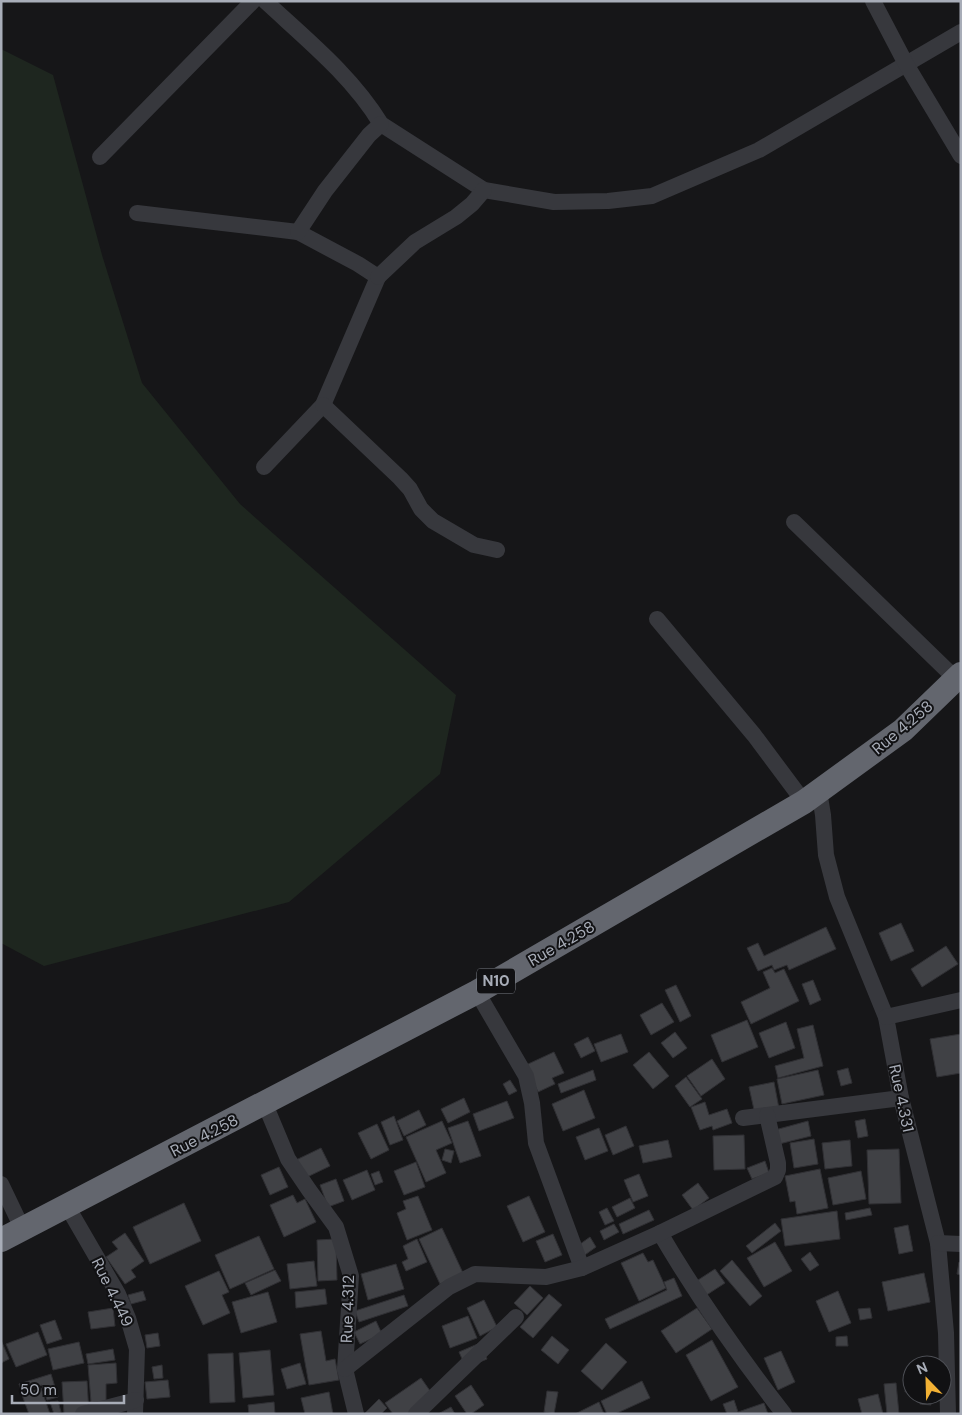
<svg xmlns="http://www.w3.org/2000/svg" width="962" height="1415" viewBox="0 0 962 1415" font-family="'DM Sans',sans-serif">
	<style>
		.green { fill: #1e261f }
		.building { fill: #404145; stroke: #303034 }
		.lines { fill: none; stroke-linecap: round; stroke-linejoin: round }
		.minor { stroke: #37383d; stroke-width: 16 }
		.highway { stroke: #63666e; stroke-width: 24 }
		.labels { text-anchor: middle; stroke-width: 4; stroke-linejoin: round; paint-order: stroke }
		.shield { fill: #111113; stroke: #7b7e86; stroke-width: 1 }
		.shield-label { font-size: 15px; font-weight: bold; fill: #a8adb8 }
		.street-label { font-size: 16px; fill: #a8adb8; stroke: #111113 }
	</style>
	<rect width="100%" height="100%" fill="#161618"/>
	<path class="green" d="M1 49 53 75 102 255 142 383 240 504 456 695 440 774 289 902 44 966 1 943Z"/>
	<g class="building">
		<path d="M901 923 914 951 891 961 879 933Z"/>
		<path d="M826 927 836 949 789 970 787 965 774 970 772 965 758 971 747 948 758 943 764 956Z"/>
		<path d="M946 946 958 964 922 987 911 969Z"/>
		<path d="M772 968 775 973 784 969 799 1001 751 1024 741 1002 770 988 763 972Z"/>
		<path d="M813 980 821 1000 810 1005 802 984Z"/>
		<path d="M676 985 691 1016 680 1022 665 990Z"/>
		<path d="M662 1003 674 1022 651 1035 640 1015Z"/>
		<path d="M747 1020 758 1047 722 1062 711 1035Z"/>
		<path d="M786 1022 795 1048 769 1058 759 1033Z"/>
		<path d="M813 1025 823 1066 778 1078 775 1066 804 1058 797 1029Z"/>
		<path d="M675 1032 687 1048 673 1058 661 1043Z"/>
		<path d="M621 1034 628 1052 601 1062 594 1044Z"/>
		<path d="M961 1034V1073L937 1077 930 1039Z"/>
		<path d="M588 1037 595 1051 581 1058 574 1044Z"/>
		<path d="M554 1052 564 1073 552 1078 555 1084 538 1092 526 1065Z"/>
		<path d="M649 1052 669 1076 653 1089 633 1065Z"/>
		<path d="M712 1059 725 1079 701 1096 687 1076Z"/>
		<path d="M848 1068 852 1083 841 1086 837 1071Z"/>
		<path d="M593 1070 596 1080 561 1093 558 1084Z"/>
		<path d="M818 1070 824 1095 782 1104 777 1079Z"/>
		<path d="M686 1077 702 1099 690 1107 675 1086Z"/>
		<path d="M510 1080 517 1091 509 1095 503 1084Z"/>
		<path d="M774 1082 780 1114 756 1119 749 1087Z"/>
		<path d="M584 1090 595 1118 563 1131 552 1104Z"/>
		<path d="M464 1098 470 1112 448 1123 441 1109Z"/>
		<path d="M507 1101 514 1118 479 1131 473 1114Z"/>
		<path d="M705 1102 709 1115 727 1109 732 1123 713 1130 712 1126 700 1130 691 1107Z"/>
		<path d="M419 1110 426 1125 404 1136 397 1121Z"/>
		<path d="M394 1116 403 1140 390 1145 381 1122Z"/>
		<path d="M865 1119 868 1136 858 1138 855 1121Z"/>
		<path d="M442 1121 452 1143 436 1150 446 1173 426 1182 406 1137Z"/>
		<path d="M468 1121 481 1156 460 1163 448 1128Z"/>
		<path d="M808 1121 811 1136 779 1144 775 1130Z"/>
		<path d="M377 1124 389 1150 371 1159 358 1133Z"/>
		<path d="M626 1126 634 1146 613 1155 605 1135Z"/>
		<path d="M599 1128 608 1151 585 1160 576 1137Z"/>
		<path d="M744 1135 745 1169 714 1170 713 1136Z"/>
		<path d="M814 1139 818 1164 794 1168 790 1143Z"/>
		<path d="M668 1140 672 1157 643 1163 639 1146Z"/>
		<path d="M850 1140 852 1166 825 1169 822 1143Z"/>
		<path d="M321 1148 330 1166 305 1178 296 1160Z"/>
		<path d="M445 1149 454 1151 451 1163 442 1160Z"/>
		<path d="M899 1149 901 1203 869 1204 867 1150Z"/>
		<path d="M765 1161 769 1173 752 1179 747 1168Z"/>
		<path d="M416 1162 425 1187 404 1195 394 1171Z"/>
		<path d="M279 1167 288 1187 270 1195 261 1175Z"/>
		<path d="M820 1169 828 1208 797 1214 795 1201 790 1202 785 1176Z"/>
		<path d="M367 1170 375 1190 352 1200 343 1180Z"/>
		<path d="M379 1171 383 1182 375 1185 371 1174Z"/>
		<path d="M861 1171 866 1199 833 1205 828 1178Z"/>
		<path d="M639 1174 648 1196 633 1202 624 1180Z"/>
		<path d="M336 1179 344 1201 328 1207 320 1185Z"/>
		<path d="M698 1183 709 1198 693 1210 682 1195Z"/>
		<path d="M293 1195 297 1203 305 1199 316 1222 284 1237 270 1205Z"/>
		<path d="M418 1196 432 1230 407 1240 397 1213 406 1209 403 1201Z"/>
		<path d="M529 1196 545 1232 523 1242 507 1206Z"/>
		<path d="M630 1198 635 1208 617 1217 612 1207Z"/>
		<path d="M184 1203 201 1241 150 1264 133 1227Z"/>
		<path d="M607 1208 614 1221 605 1225 599 1212Z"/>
		<path d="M870 1208 872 1215 846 1220 845 1213Z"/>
		<path d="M649 1210 654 1220 623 1234 619 1224Z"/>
		<path d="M837 1211 840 1239 785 1246 781 1219Z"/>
		<path d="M775 1223 781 1231 752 1253 746 1246Z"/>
		<path d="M614 1224 619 1232 604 1240 600 1231Z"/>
		<path d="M908 1225 913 1251 899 1254 894 1228Z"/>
		<path d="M442 1228 463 1273 440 1284 419 1239Z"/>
		<path d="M125 1233 144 1261 131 1270 136 1277 125 1284 106 1257 118 1249 112 1242Z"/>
		<path d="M553 1234 562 1255 545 1262 536 1241Z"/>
		<path d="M259 1236 274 1269 230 1289 215 1255Z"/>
		<path d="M590 1237 596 1247 582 1257 576 1247Z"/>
		<path d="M336 1239 337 1280 318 1281 317 1240Z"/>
		<path d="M417 1239 427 1262 406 1271 402 1262 408 1259 403 1246Z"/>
		<path d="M775 1242 792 1271 764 1287 747 1258Z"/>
		<path d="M810 1252 819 1265 810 1271 801 1259Z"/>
		<path d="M643 1253 648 1262 653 1260 666 1288 639 1301 621 1263Z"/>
		<path d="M732 1260 762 1296 750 1306 720 1271Z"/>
		<path d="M314 1261 317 1286 290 1289 287 1264Z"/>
		<path d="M959 1262 961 1263V1275L957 1274Z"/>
		<path d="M396 1264 404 1289 368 1300 361 1274Z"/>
		<path d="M715 1269 725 1283 705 1296 695 1282Z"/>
		<path d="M275 1270 281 1281 251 1295 245 1283Z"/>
		<path d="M219 1271 229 1292 222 1295 230 1313 203 1325 185 1286Z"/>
		<path d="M924 1273 930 1302 888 1311 882 1282Z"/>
		<path d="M674 1278 682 1296 610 1329 605 1319 667 1290 664 1282Z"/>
		<path d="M530 1286 543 1298 527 1315 514 1303Z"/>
		<path d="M325 1289 327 1304 296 1308 295 1292Z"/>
		<path d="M143 1291 146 1300 131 1304 128 1295Z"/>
		<path d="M838 1291 851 1323 829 1332 816 1301Z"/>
		<path d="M268 1292 277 1322 241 1333 232 1302Z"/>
		<path d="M549 1294 562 1305 533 1338 520 1327Z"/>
		<path d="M404 1295 408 1306 359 1322 355 1311Z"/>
		<path d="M484 1300 497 1327 480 1336 467 1308Z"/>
		<path d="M113 1308 115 1326 91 1329 88 1312Z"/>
		<path d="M697 1308 712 1329 676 1353 661 1331Z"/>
		<path d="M870 1308 872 1318 860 1320 858 1309Z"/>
		<path d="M468 1316 477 1338 450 1348 442 1326Z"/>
		<path d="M55 1320 62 1339 47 1344 40 1325Z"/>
		<path d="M376 1321 382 1334 360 1344 354 1332Z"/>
		<path d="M321 1331 326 1361 335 1359 339 1380 309 1385 300 1334Z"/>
		<path d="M38 1332 47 1355 16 1367 6 1344Z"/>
		<path d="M158 1333 160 1346 147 1348 145 1335Z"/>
		<path d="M552 1336 569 1350 558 1364 541 1350Z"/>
		<path d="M847 1336 848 1346H836V1337Z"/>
		<path d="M1 1340 9 1359 1 1363Z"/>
		<path d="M712 1340 738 1387 711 1401 686 1355Z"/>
		<path d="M79 1342 84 1363 53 1370 48 1349Z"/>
		<path d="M480 1343 487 1359 466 1368 459 1352Z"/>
		<path d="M606 1343 627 1362 602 1390 581 1371Z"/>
		<path d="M113 1349 115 1360 88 1364 86 1354Z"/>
		<path d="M270 1350 274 1395 243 1398 239 1353Z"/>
		<path d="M781 1351 795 1382 778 1390 764 1358Z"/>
		<path d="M233 1353 235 1402 210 1403 208 1354Z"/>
		<path d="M116 1363 117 1383 106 1384V1401L91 1402 88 1365Z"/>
		<path d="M300 1363 306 1384 287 1389 281 1369Z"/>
		<path d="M162 1365 163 1378 154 1379 152 1367Z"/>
		<path d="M51 1374 58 1397 47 1400 42 1385 21 1391 19 1384Z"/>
		<path d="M421 1378 435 1398 414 1414H393L385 1403Z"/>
		<path d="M168 1380 170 1397 147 1399 145 1382Z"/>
		<path d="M87 1381 89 1414H64L62 1382Z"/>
		<path d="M642 1381 650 1398 615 1414H607L601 1401Z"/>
		<path d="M906 1382H912V1392H905Z"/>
		<path d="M896 1383 899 1414H887L884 1384Z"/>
		<path d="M471 1385 484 1405 471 1414H467L455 1396Z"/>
		<path d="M41 1388 50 1414H29L22 1395Z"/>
		<path d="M547 1391 558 1392 554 1414 544 1412Z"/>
		<path d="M329 1392 333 1414H305L301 1398Z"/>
		<path d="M878 1394 883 1414H862L858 1399Z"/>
		<path d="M921 1395H931V1405L920 1404Z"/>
		<path d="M379 1399 387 1408 381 1414H364Z"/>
		<path d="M734 1400 738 1412 764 1403 768 1414H727L723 1404Z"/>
		<path d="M58 1401 61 1412 54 1414 50 1402Z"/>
		<path d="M274 1402 275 1414H249L248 1405Z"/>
		<path d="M599 1402 604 1414H575Z"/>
		<path d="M451 1407 455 1414H438Z"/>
	</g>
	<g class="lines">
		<g class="minor">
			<path d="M265 1C306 39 352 76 381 124L484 190 554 202 608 201 652 196 759 150 961 32"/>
			<path d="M873 1 906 64 961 156"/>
			<path d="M100 157 253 1"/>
			<path d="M137 213 298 232 358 264 378 277 323 405 264 467"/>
			<path d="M298 232 325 191 369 135 381 124"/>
			<path d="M378 277 415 242 456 217 472 204 484 190"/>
			<path d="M323 405 400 478 410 489 421 509 433 521 474 545 497 550"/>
			<path d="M794 522 956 679"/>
			<path d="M657 619 754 735 804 802"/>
			<path d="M819 791 823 815 826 855 837 897 886 1017 901 1098 938 1243 946 1333 948 1414"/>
			<path d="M477 992 526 1076 532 1103 536 1143 582 1268"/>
			<path d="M886 1017 961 1000"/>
			<path d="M265 1104 288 1159 309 1190 336 1227 351 1276 345 1369 356 1414"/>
			<path d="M743 1118 901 1098"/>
			<path d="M1 1184 23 1230"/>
			<path d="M67 1206 118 1294 128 1318 137 1349 135 1414"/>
			<path d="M660 1233C697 1296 739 1356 784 1414"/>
			<path d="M938 1243 961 1244"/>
			<path d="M345 1369 449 1287 475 1274 546 1277 582 1268 660 1233 775 1177 778 1170V1163L767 1115"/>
			<path d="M83 1414 136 1400"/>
			<path d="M416 1414 516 1317"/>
		</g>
		<path class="highway" d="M1 1240 477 992 804 802 903 730 961 674"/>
	</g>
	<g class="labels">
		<rect class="shield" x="477" y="968.5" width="38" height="25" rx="4"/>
		<g class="shield-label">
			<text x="496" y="986">N10</text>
		</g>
		<g class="street-label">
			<text transform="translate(902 727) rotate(-40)" y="6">Rue 4.258</text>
			<text transform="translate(561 943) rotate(-30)" y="6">Rue 4.258</text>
			<text transform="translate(902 1098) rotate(78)" y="6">Rue 4.331</text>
			<text transform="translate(204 1135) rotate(-27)" y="6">Rue 4.258</text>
			<text transform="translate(113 1292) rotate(64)" y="6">Rue 4.449</text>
			<text transform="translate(347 1309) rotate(-88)" y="6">Rue 4.312</text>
		</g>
	</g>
	<rect width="962" height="1415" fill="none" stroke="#a8adb8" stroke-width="5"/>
	<g transform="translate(927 1380) rotate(337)"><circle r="24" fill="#111113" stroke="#4d4f55"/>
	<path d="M0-4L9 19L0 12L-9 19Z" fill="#f2b134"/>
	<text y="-8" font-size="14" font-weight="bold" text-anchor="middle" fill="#a8adb8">N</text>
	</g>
	<path d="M12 1395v8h112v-8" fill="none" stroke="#a8adb8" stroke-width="2.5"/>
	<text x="20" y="1395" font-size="15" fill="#a8adb8" stroke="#111113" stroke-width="4" paint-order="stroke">50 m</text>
</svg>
